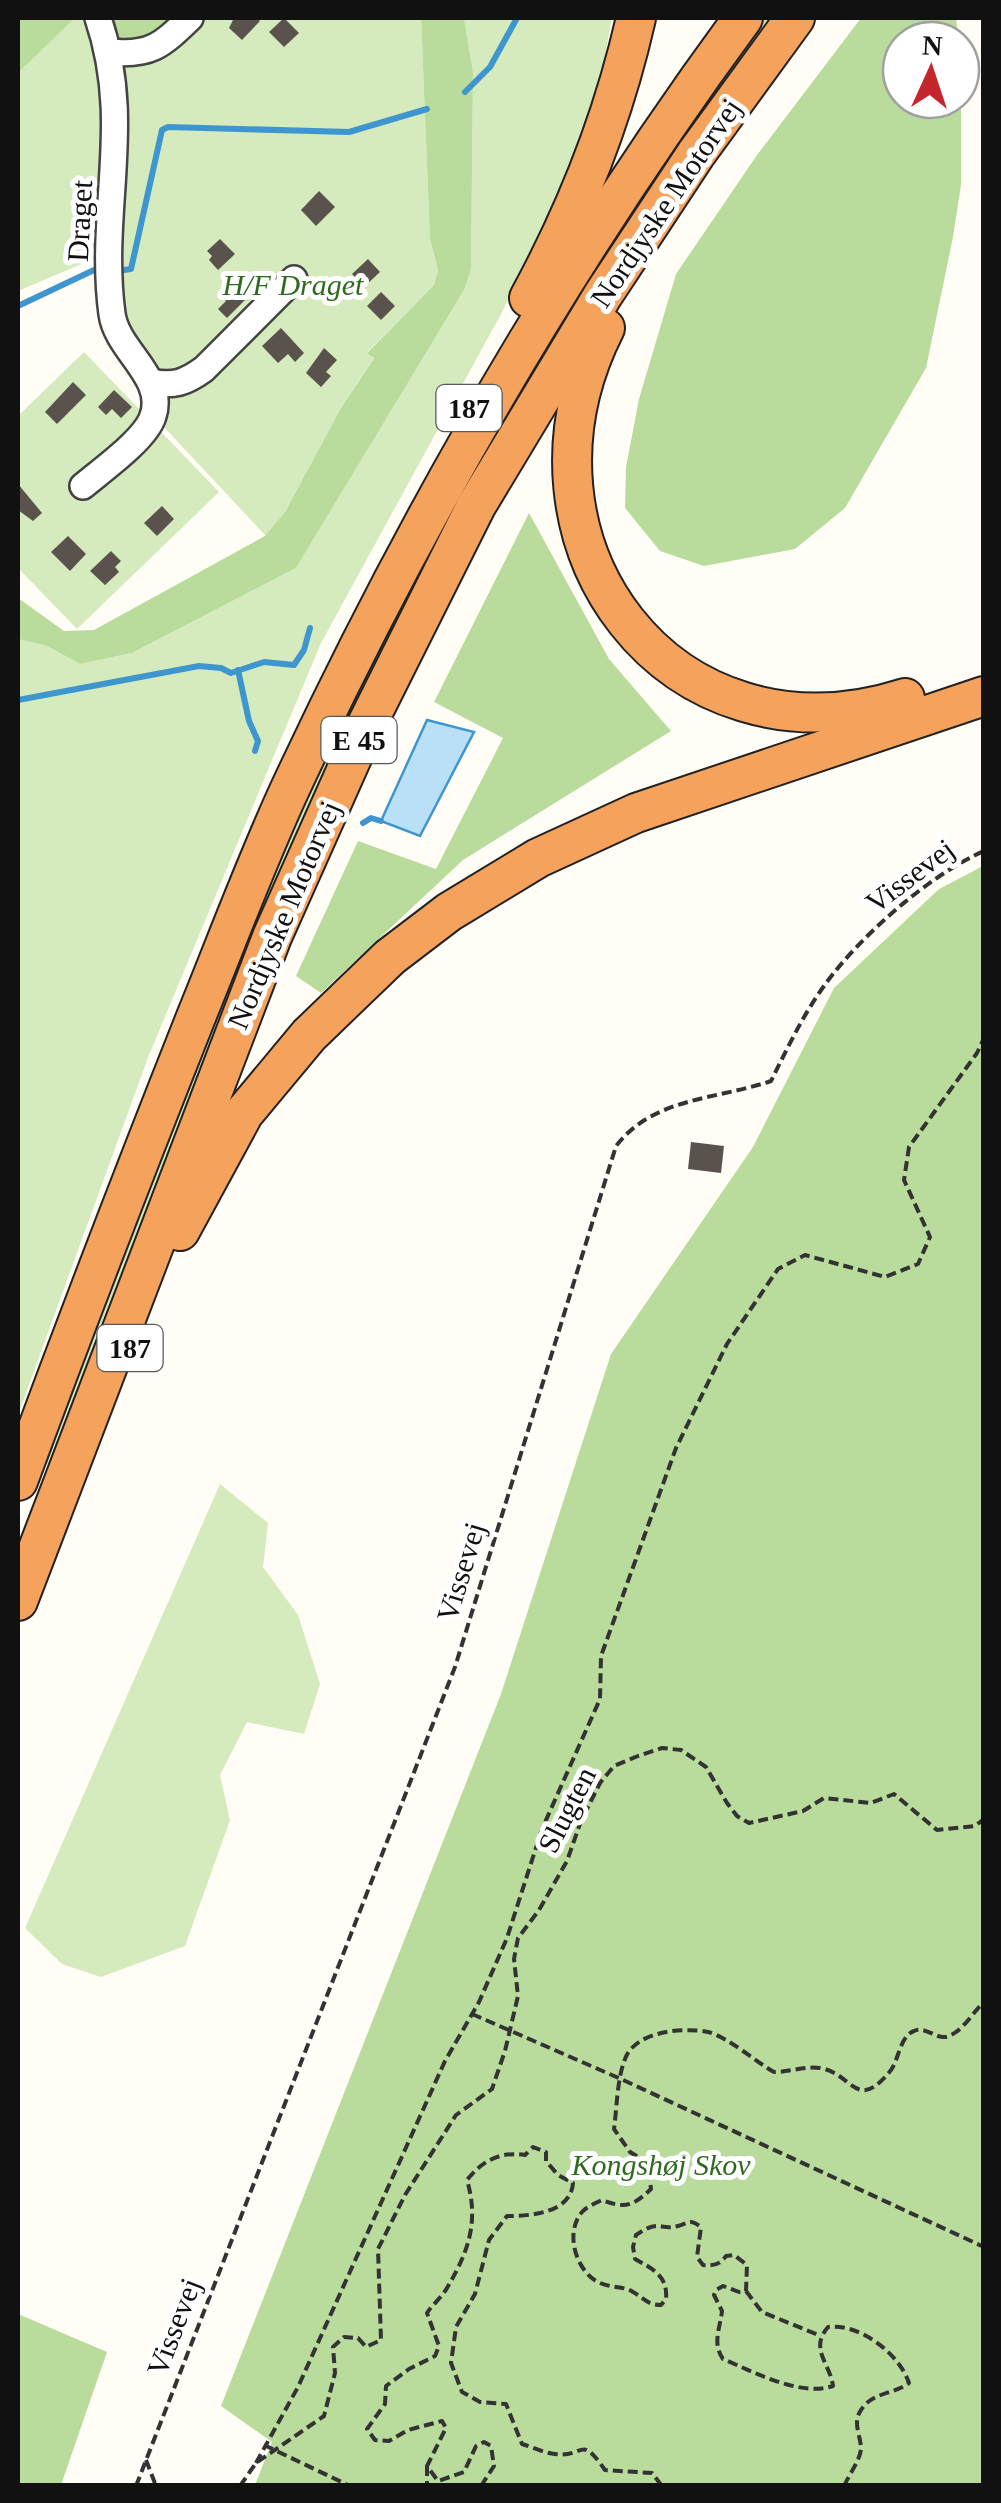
<svg xmlns="http://www.w3.org/2000/svg" width="1001" height="2503" viewBox="0 0 1001 2503" font-family="Georgia,serif">
	<style>
		.green { fill: #d5ebbd }
		.forest { fill: #b9dc9c }
		.water { fill: #b9e0f7; stroke: #3f96cf; stroke-width: 2.5 }
		.lines { fill: none; stroke-linecap: round; stroke-linejoin: round }
		.stream { stroke: #3f96cf; stroke-width: 6 }
		.building { fill: #5a524d }
		.minor-casing { stroke: #444; stroke-width: 30 }
		.highway-casing { stroke: #222; stroke-width: 42 }
		.path { stroke: #333; stroke-width: 4; stroke-dasharray: 10 5; stroke-linecap: butt }
		.minor { stroke: #fff; stroke-width: 25 }
		.highway { stroke: #f5a25d; stroke-width: 38 }
		.labels { text-anchor: middle; stroke-width: 10; stroke-linejoin: round; paint-order: stroke }
		.shield { fill: #fff; stroke: #585858; stroke-width: 2.5 }
		.shield-label { font-size: 28px; font-weight: bold; fill: #111 }
		.street-label { font-size: 30px; fill: #111; stroke: #fff }
		.park-label { font-size: 30px; font-style: italic; fill: #2f6b1f; stroke: #fff }
	</style>
	<rect width="100%" height="100%" fill="#fffdf5"/>
	<g class="green">
		<path d="M75 18H86L103 58 106 120 98 257 18 291V73Z"/>
		<path d="M170 18H421L430 239 438 270 434 285 367 352 374 357 341 408 285 512 266 536 162 425 118 314 120 60 184 32Z"/>
		<path d="M464 18H612L596 102 561 190 501 314 321 643 149 1055 18 1415V639L47 646 80 664 132 653 296 568 464 290 471 270 473 72Z"/>
		<path d="M762 18H780L541 371 50 1466 46 1463 53 1432 292 821 364 669 529 365 716 78Z"/>
		<path d="M84 352 219 492 77 629 18 568V416Z"/>
		<path d="M220 1484 268 1523 263 1567 298 1615 320 1684 304 1734 247 1722 220 1775 230 1820 185 1946 101 1977 62 1964 25 1928Z"/>
	</g>
	<g class="forest">
		<path d="M18 18H75L18 73Z"/>
		<path d="M105 18H170L176 23 153 44H115Z"/>
		<path d="M421 18H464L473 72 471 270 464 290 296 568 132 653 80 664 47 646 18 639V598L64 631 94 630 265 536 285 512 341 408 374 358 367 353 434 285 438 270 430 239Z"/>
		<path d="M861 18H956L959 40H901V100H961V57V185L953 237 926 368 845 508 795 549 704 566 660 551 625 508 626 467 639 399 676 274 757 155Z"/>
		<path d="M529 513 609 659 671 731 463 860 321 993 296 976 358 841 436 869 503 738 434 702Z"/>
		<path d="M983 866V2485H255L272 2442 221 2406 501 1694 611 1354 753 1147 834 988 939 889Z"/>
		<path d="M18 2314 107 2352 61 2485H18Z"/>
	</g>
	<path class="water" d="M427 720 474 732 420 836 381 821Z"/>
	<g class="lines">
		<g class="stream">
			<path d="M465 92 490 67 517 18"/>
			<path d="M117 271 131 269 162 130 168 127 349 132 427 109"/>
			<path d="M18 306 94 270"/>
			<path d="M238 670 249 721 258 741 255 751"/>
			<path d="M18 700 199 666 221 668 231 673 264 662 294 665 304 650 310 628"/>
			<path d="M363 823 371 818 381 821"/>
		</g>
	</g>
	<g class="building">
		<path d="M234 18H256L260 21 242 40 229 28Z"/>
		<path d="M284 18 299 33 284 47 269 32Z"/>
		<path d="M319 191 335 207 316 226 301 210Z"/>
		<path d="M220 239 235 254 218 270 209 260 212 256 207 251Z"/>
		<path d="M368 259 380 272 364 287 352 274Z"/>
		<path d="M233 284 247 298 227 318 218 309 226 301 221 296Z"/>
		<path d="M381 292 395 306 381 320 367 306Z"/>
		<path d="M281 328 304 353 295 362 288 354 278 363 262 346Z"/>
		<path d="M324 348 337 360 326 372 331 376 321 387 306 373Z"/>
		<path d="M73 382 86 395 57 424 45 412Z"/>
		<path d="M114 390 132 407 121 418 112 409 106 415 98 407Z"/>
		<path d="M18 484 42 513 33 521 18 510Z"/>
		<path d="M162 506 174 519 157 536 144 523Z"/>
		<path d="M68 536 86 554 70 571 51 552Z"/>
		<path d="M111 551 121 561 115 567 119 572 105 585 90 571Z"/>
		<path d="M691 1142 724 1146 721 1173 688 1169Z"/>
	</g>
	<g class="lines">
		<g class="minor-casing">
			<g id="minor">
				<path d="M110 52C151 56 162 45 190 18"/>
				<path d="M151 382C174 387 186 382 204 369L294 279"/>
				<path d="M83 486C102 470 146 439 153 416 166 377 117 351 112 314 98 210 134 124 98 18"/>
			</g>
		</g>
		<g class="highway-casing">
			<g id="highway">
				<path d="M529 298C577 210 614 115 636 18"/>
				<path d="M605 328C497 542 670 773 905 698"/>
				<path d="M180 1231 244 1113 309 1035 390 957 449 912 538 858 636 813 984 696"/>
				<path d="M18 1481C76 1324 136 1168 198 1012 228 938 256 863 289 791 415 520 566 259 743 18"/>
				<path d="M18 1601 272 937 367 724 476 506 603 295 696 154 795 18"/>
			</g>
		</g>
		<g class="path">
			<path d="M472 2014 621 2079 984 2247"/>
			<path d="M746 2291 762 2312 821 2336"/>
			<path d="M264 2445 350 2486"/>
			<path d="M146 2460 156 2486"/>
			<path d="M256 2463 298 2387 445 2061 479 2002 507 1938 542 1829 600 1699 601 1656 676 1448 727 1344 778 1269 805 1255 885 1277 918 1264 930 1237 904 1180 909 1147 977 1053 984 1038"/>
			<path d="M427 2466V2486"/>
			<path d="M136 2486 455 1667 616 1146C654 1097 715 1100 771 1081 787 1049 803 1015 824 986 859 937 929 875 984 851"/>
			<path d="M240 2486 256 2463 324 2416 335 2373 333 2347 344 2337 358 2338 366 2347 381 2340 378 2249 405 2195 456 2115 492 2089 505 2051 518 1996 514 1959 518 1938 539 1910 567 1861 581 1821 600 1783 614 1766 638 1756 662 1748 681 1750 706 1767 727 1803 737 1816 749 1823 803 1811 824 1798 871 1803 894 1794 937 1830 975 1826 984 1819"/>
			<path d="M481 2486 494 2466 491 2446 484 2442 476 2446 464 2472 438 2481 427 2466 446 2428 442 2421 408 2430 389 2441 375 2440 367 2429 385 2404 386 2386 409 2369 435 2356 439 2346 427 2313C433 2304 442 2297 447 2288 469 2251 479 2221 467 2180 482 2161 500 2151 525 2155L533 2147 546 2152V2161L558 2175 573 2183C571 2213 531 2216 507 2216L489 2240 475 2294 456 2327 451 2363 462 2392 480 2402 506 2404 522 2444C532 2447 544 2453 555 2454 586 2458 579 2433 605 2470L652 2473 662 2486"/>
			<path d="M844 2486C849 2475 860 2460 861 2449 861 2436 852 2423 861 2410 872 2392 895 2394 909 2383 899 2353 859 2323 828 2327 809 2349 830 2363 833 2386 800 2397 754 2372 723 2359 712 2343 720 2329 722 2311L714 2295 716 2290 723 2286 739 2292 746 2291 747 2265 734 2255 726 2256C720 2265 713 2266 703 2265L697 2257 701 2227C689 2218 690 2223 678 2226 658 2231 661 2218 636 2235L633 2247 635 2259C653 2269 668 2276 666 2299L661 2305C647 2305 644 2298 633 2292 622 2285 610 2289 596 2281 575 2268 565 2232 582 2212 586 2207 596 2203 602 2200 625 2209 633 2206 651 2189L648 2163 630 2152 614 2129C617 2107 617 2079 625 2059 635 2031 683 2027 708 2032 728 2037 756 2062 774 2072 790 2072 804 2066 820 2068 853 2073 856 2114 891 2070 899 2059 900 2036 914 2031 927 2025 938 2043 951 2035 965 2028 973 2012 984 2002"/>
		</g>
		<use href="#minor" class="minor"/>
		<use href="#highway" class="highway"/>
	</g>
	<g class="labels">
		<g class="shield">
			<rect x="436.5" y="385" width="65" height="46" rx="8"/>
			<rect x="321.5" y="717" width="75" height="46" rx="8"/>
			<rect x="97.5" y="1325" width="65" height="46" rx="8"/>
		</g>
		<g class="shield-label">
			<text x="469" y="418">187</text>
			<text x="359" y="750">E 45</text>
			<text x="130" y="1358">187</text>
		</g>
		<g class="street-label">
			<text transform="translate(666 203) rotate(-56)" y="10">Nordjyske Motorvej</text>
			<text transform="translate(80 221) rotate(-87)" y="10">Draget</text>
			<text transform="translate(910 876) rotate(-37)" y="10">Vissevej</text>
			<text transform="translate(284 915) rotate(-67)" y="10">Nordjyske Motorvej</text>
			<text transform="translate(461 1572) rotate(-73)" y="10">Vissevej</text>
			<text transform="translate(567 1810) rotate(-63)" y="10">Slugten</text>
			<text transform="translate(174 2327) rotate(-69)" y="10">Vissevej</text>
		</g>
		<g class="park-label">
			<text x="293" y="295">H/F Draget</text>
			<text x="661" y="2175">Kongshøj Skov</text>
		</g>
	</g>
	<rect width="1001" height="2503" fill="none" stroke="#111111" stroke-width="40"/>
	<g transform="translate(931 70) rotate(3)"><circle r="48" fill="#ffffff" stroke="#a0a0a0" stroke-width="2.5"/>
	<path d="M0-8L18 38L0 25L-18 38Z" fill="#c4262e"/>
	<text y="-15" font-size="28" font-weight="bold" text-anchor="middle" fill="#111111">N</text>
	</g>
</svg>
